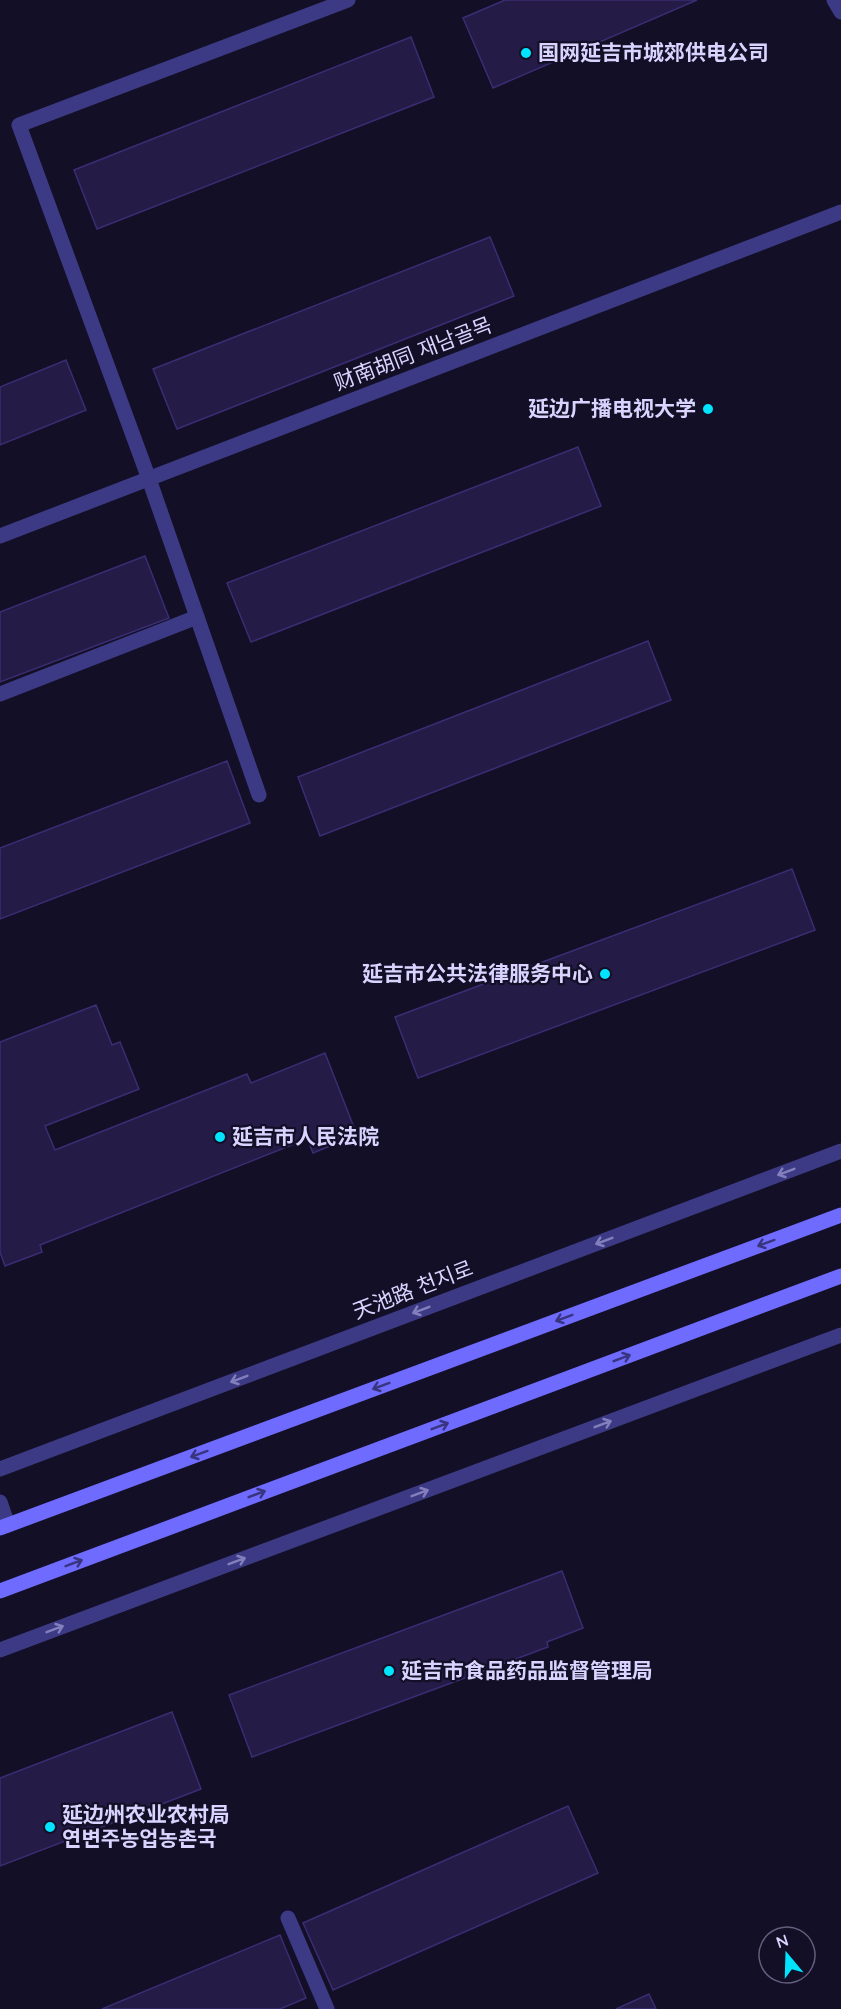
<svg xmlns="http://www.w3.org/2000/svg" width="841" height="2009" viewBox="0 0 841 2009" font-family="Quicksand,'Noto Sans SC','Noto Sans KR',sans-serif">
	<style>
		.building { fill: #241b47; stroke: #3b2d73; stroke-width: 1.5 }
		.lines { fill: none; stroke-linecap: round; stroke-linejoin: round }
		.service { stroke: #3d3a85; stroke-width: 15 }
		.minor { stroke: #3d3a85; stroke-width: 15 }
		.tertiary { stroke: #3d3a85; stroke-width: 15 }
		.secondary { stroke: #6f6bff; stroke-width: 15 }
		.oneway { stroke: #837fbc }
		.oneway2 { stroke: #38347d }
		.poi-dot { fill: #00e5ff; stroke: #130f26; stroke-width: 2 }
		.labels { text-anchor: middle; stroke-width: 4.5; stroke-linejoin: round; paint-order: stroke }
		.poi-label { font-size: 21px; font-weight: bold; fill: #d9d4ff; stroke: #130f26; text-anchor: start }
		.street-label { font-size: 21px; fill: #d9d4ff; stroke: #130f26 }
	</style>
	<rect width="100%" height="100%" fill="#130f26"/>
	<g class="building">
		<path d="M505 0H697L493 88 463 18Z"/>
		<path d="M411 37 434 97 97 229 74 170Z"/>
		<path d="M490 237 514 296 177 429 153 369Z"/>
		<path d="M66 360 86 410 0 445V387Z"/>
		<path d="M578 447 601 506 251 642 227 583Z"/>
		<path d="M145 556 169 618 0 682V612Z"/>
		<path d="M648 641 671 700 320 836 298 777Z"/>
		<path d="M227 761 250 823 0 919V848Z"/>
		<path d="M792 869 815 930 418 1078 395 1017Z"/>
		<path d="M96 1005 112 1045 120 1042 139 1089 45 1126 55 1150 247 1074 251 1083 325 1053 357 1135 313 1153 307 1139 40 1245 42 1252 5 1266 0 1252V1042Z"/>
		<path d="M562 1571 583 1628 547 1642 548 1647 252 1757 229 1695Z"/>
		<path d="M172 1712 201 1789 0 1866V1778Z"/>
		<path d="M568 1806 598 1873 333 1990 303 1923Z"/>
		<path d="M280 1935 306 1998 280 2009H102Z"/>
		<path d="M649 1994 656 2009H616Z"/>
	</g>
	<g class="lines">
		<g class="service">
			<path d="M149 479 259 795"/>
			<path d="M0 694 197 617"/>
			<path d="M288 1918 327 2009"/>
		</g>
		<g class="minor">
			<path d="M834 0 841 12"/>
			<path d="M149 479 19 125 348 0"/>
			<path d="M0 536 841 212"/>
			<path d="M0 1502 8 1525"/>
		</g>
		<g class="tertiary">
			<path d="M0 1469 841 1151"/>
			<path d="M0 1650 841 1335"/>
		</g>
		<g class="secondary">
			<path d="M0 1528 841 1215"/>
			<path d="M0 1591 841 1276"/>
		</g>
	</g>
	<defs><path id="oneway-shaft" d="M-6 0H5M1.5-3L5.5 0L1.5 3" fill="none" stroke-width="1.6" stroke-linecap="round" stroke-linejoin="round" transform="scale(1.5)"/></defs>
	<g class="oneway">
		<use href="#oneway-shaft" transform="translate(786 1172) rotate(159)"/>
		<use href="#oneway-shaft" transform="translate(604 1241) rotate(159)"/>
		<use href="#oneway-shaft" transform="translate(421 1310) rotate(159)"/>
		<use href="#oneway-shaft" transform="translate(239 1379) rotate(159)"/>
		<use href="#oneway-shaft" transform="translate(603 1424) rotate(-21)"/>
		<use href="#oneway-shaft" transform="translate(420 1493) rotate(-21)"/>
		<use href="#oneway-shaft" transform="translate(237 1561) rotate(-21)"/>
		<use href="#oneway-shaft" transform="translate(55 1629) rotate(-21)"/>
	</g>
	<g class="oneway2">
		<use href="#oneway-shaft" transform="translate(766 1243) rotate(160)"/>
		<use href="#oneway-shaft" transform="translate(564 1318) rotate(160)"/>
		<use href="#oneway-shaft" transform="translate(622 1358) rotate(-21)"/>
		<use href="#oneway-shaft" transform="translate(381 1386) rotate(160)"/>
		<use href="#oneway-shaft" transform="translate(440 1426) rotate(-21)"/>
		<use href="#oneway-shaft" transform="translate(199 1454) rotate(160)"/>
		<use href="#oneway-shaft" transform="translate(257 1494) rotate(-21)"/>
		<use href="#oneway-shaft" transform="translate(74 1563) rotate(-21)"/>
	</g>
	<g class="poi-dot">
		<circle cx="526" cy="53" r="6"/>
		<circle cx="708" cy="409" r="6"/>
		<circle cx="605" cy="974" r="6"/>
		<circle cx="220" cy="1137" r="6"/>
		<circle cx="389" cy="1671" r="6"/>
		<circle cx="50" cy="1827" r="6"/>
	</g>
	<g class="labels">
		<g class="poi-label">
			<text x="538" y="60">国网延吉市城郊供电公司</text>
			<text x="696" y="416" text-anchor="end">延边广播电视大学</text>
			<text x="593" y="981" text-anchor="end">延吉市公共法律服务中心</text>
			<text x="232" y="1144">延吉市人民法院</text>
			<text x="401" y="1678">延吉市食品药品监督管理局</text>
			<text x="62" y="1822">延边州农业农村局<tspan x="62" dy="24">연변주농업농촌국</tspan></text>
		</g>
		<g class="street-label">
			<text transform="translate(413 354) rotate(-21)" y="7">财南胡同 재남골목</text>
			<text transform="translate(413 1290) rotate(-21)" y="7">天池路 천지로</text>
		</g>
	</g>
	<g transform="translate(787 1955) rotate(341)"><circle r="28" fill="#130f26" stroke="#625e7d" stroke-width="1.5"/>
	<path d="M0-4.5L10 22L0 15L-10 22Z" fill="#00e5ff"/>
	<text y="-9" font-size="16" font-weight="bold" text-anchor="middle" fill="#d9d4ff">N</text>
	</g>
</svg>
